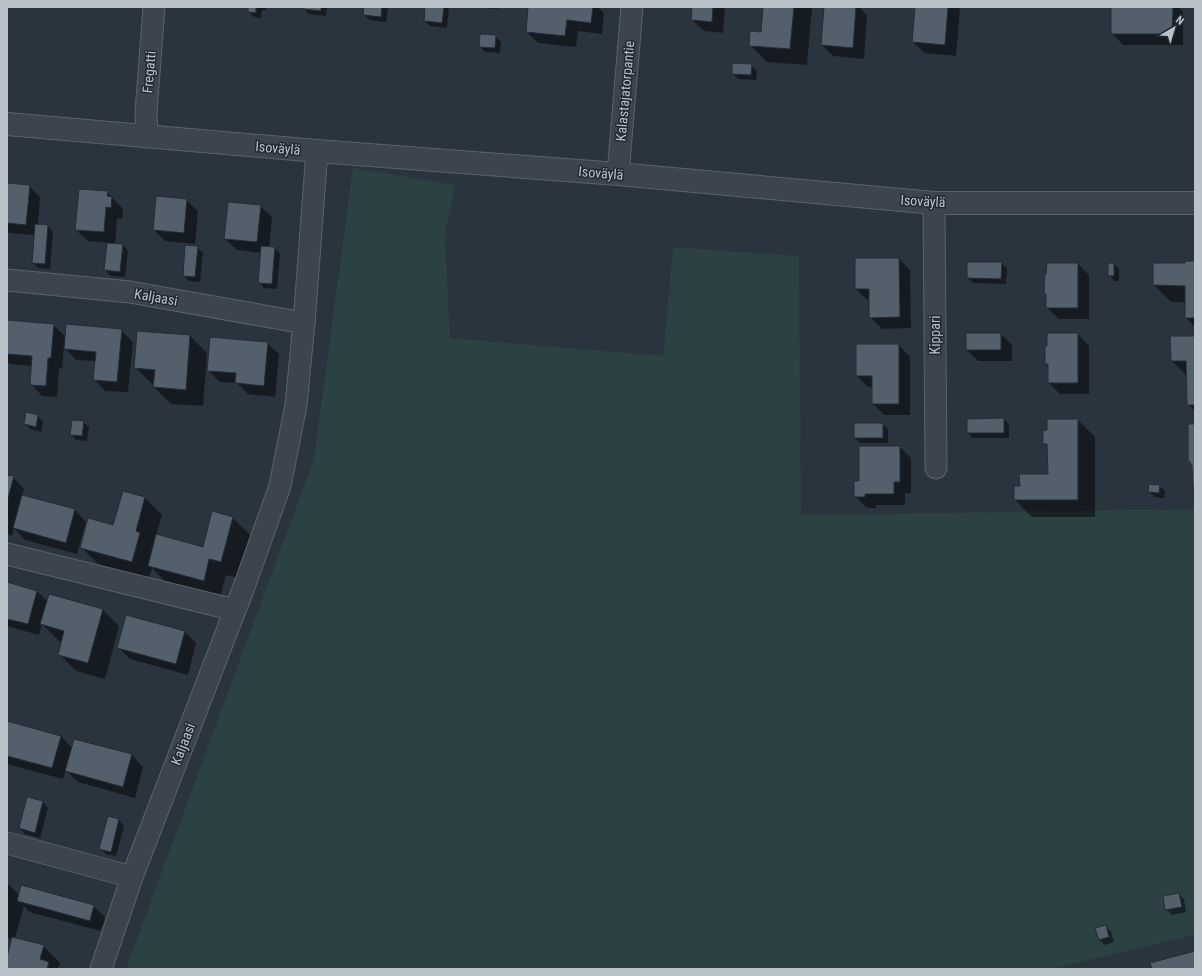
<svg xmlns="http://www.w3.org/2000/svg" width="1202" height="976" viewBox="0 0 1202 976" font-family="'Roboto Condensed',sans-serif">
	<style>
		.green { fill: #2c4141 }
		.shadow { fill: #0007 }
		.building { fill: #545f6c; stroke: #232c36 }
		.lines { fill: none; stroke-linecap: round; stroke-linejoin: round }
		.minor-casing { stroke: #5a636c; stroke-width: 23 }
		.tertiary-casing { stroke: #5a636c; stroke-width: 24 }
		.minor { stroke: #3c454f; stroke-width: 21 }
		.tertiary { stroke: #3c454f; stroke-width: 22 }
		.labels { text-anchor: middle; stroke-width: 3; stroke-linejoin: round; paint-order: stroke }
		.street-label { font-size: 14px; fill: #b9c1c9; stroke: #212a34 }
	</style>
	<rect width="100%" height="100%" fill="#29343f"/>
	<path class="green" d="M353 168 455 185 445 235 450 338 663 356 673 247 799 256 801 515 1195 509V935L1050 969H126L314 459Z"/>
	<g class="shadow">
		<path d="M248 7H266V10H262L261 18 254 17 249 12Z"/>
		<path d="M304 7H327L326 16 309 14 304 9Z"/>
		<path d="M365 7H388L386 22 370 20 364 15Z"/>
		<path d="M426 7H449L447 28 430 26 425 21Z"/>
		<path d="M474 7H499L498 9Z"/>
		<path d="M529 7H598L604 13 602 34 578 31 576 47 538 43 527 32Z"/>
		<path d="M693 7H725L723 33 704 31 692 20Z"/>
		<path d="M764 7H812L807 65 767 62 750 45 762 33Z"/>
		<path d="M825 7H859L867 16 864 59 833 56 822 45Z"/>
		<path d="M916 7H960L956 56 925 53 913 42Z"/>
		<path d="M1112 7H1178L1183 12V45H1123L1112 33Z"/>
		<path d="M495 36 501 42 500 53 485 52 480 46Z"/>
		<path d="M751 65 757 71 756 80 738 79 733 73Z"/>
		<path d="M7 184 29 186 40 197 38 225 48 226 53 232 50 269 38 268 33 263 35 235 9 233 7 231Z"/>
		<path d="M107 192 123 209 122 219 117 218 115 244 123 245 128 251 125 277 111 276 105 270 108 243 88 241 76 230Z"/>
		<path d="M186 200 198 211 195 244 165 241 154 230Z"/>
		<path d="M260 206 272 217 269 248H275L280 254 277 289 264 288 259 282 262 253 237 250 225 239Z"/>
		<path d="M197 247 203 253 200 282 189 281 184 276Z"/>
		<path d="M899 259 910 270 911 328 882 329 870 317V300H867L856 289Z"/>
		<path d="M1195 262V327L1186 318V302H1171L1154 285V264H1186Z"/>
		<path d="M1001 263 1007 268 1006 284 973 283 968 278Z"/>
		<path d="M1078 264 1089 275V319H1059L1047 308Z"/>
		<path d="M1114 264 1119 269V281H1115L1109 275Z"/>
		<path d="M7 321 53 325 66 337 121 330 133 342 128 392 105 391 94 379 96 361 76 360 64 347 62 369 59 368 57 397 42 396 31 384 32 366 10 364 7 361Z"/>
		<path d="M138 332 190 336 207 353 203 406 171 404 154 387 155 385 152 384 135 367Z"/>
		<path d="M1001 334 1012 345V361H978L967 350Z"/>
		<path d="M1078 334 1089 346V394H1060L1049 383V366L1046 363 1048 347Z"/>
		<path d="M1195 337V411L1188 404V377L1172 361Z"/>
		<path d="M267 343 279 354 275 397 248 394 237 383 220 382 208 370Z"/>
		<path d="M857 345H899L910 357V415H884L873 404V387H868L857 376Z"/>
		<path d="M27 414 38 416 43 422 41 432 30 429 25 424Z"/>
		<path d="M1004 419 1009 425V438H973L968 433Z"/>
		<path d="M1078 420 1095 437V517H1032L1015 500 1021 487 1049 475 1048 448 1044 443Z"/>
		<path d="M83 422 89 427 87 441 76 440 71 434Z"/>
		<path d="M883 424 888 429V443H860L855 437Z"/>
		<path d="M900 447 911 458V493H905V505H876V508H867L855 496 860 482Z"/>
		<path d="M7 476 13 477 24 489 22 496 75 510 86 522 77 554 25 540 14 528 12 536 7 534Z"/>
		<path d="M1159 486 1165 491 1164 498 1155 497 1149 491Z"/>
		<path d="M145 498 162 515 156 535 203 548 213 513 233 518 250 535 238 578 226 575 220 597 166 582 152 568 149 578 98 564 81 547 114 526Z"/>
		<path d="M7 583 37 591 48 602 102 609 119 626 105 679 76 671 59 654 62 642 59 641 42 624 39 635 7 626Z"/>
		<path d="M185 632 196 643 188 675 130 659 118 647Z"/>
		<path d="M7 722 61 736 73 749 75 740 132 755 143 767 135 798 78 782 66 770 63 779 7 764Z"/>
		<path d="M43 802 48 808 40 838 25 834 20 828Z"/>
		<path d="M108 818 119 820 124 826 116 856 106 854 100 848Z"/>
		<path d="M7 883 19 895 93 906 105 917 101 931 29 912 24 906 15 938 43 946 60 963 58 969H7V961L13 939 7 938Z"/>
		<path d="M1179 894 1184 899 1186 912 1172 915 1166 909Z"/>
		<path d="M1105 926 1111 931 1114 942 1105 945 1099 940 1096 929Z"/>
	</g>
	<g class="building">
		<path d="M248 7H256V13L248 12Z"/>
		<path d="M303 7H321V11L303 9Z"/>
		<path d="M364 7H382L381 17 363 15Z"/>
		<path d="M425 7H444L442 23 424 21Z"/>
		<path d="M528 7H593L591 23 567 20 565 36 526 32Z"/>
		<path d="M692 7H713L712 22 691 20Z"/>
		<path d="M763 7H794L790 49 749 46 750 31 761 32Z"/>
		<path d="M824 7H856L853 48 821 45Z"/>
		<path d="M915 7H948L945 45 912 42Z"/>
		<path d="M1111 7H1173L1172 34H1111Z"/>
		<rect x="1194" y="7" width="1" height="26"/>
		<path d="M480 34 496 35 495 48 479 47Z"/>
		<path d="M732 63 752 64 751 75 732 74Z"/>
		<path d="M7 183 30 185 26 225 7 223Z"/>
		<path d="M79 189 108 191 107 196 112 197 111 208 106 207 104 232 75 230Z"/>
		<path d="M156 196 187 199 184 233 153 230Z"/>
		<path d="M228 202 261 205 257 242 224 239Z"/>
		<path d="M35 224 48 225 45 264 32 263Z"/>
		<path d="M107 243 123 244 120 272 104 270Z"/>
		<path d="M185 245 198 246 195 277 183 276Z"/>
		<path d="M261 246 275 247 272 284 258 283Z"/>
		<path d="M855 258H899L900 317 869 318V289H855Z"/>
		<path d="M1185 261H1195V318H1185V286L1153 285V263H1185Z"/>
		<path d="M967 262H1002L1001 279 967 278Z"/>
		<path d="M1047 263H1078V308H1046V294L1044 293 1045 274H1046Z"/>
		<rect x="1108" y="263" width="6" height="13"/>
		<path d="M7 320 54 324 51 358H48L46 386 30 385 32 356 7 354Z"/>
		<path d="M66 324 122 329 117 382 93 380 96 352 64 349Z"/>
		<path d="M137 331 190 335 186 390 153 387 155 370 134 368Z"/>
		<rect x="966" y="333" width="35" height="17"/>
		<path d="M1047 333H1078V383H1048V364H1045V345L1047 346Z"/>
		<path d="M1170 336H1195V405H1187L1186 361H1171Z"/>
		<path d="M210 337 268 342 264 386 235 383 236 373 207 371Z"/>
		<path d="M856 344H899V404H872V376H856Z"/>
		<path d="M26 412 38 415 36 427 24 424Z"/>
		<path d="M1004 418V433H967V419Z"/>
		<path d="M1047 419H1078V500H1014V486H1020L1019 474H1048L1047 444H1043V431L1047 430Z"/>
		<path d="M72 420 84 421 82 436 70 435Z"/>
		<rect x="854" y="423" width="29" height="15"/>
		<path d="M1188 424H1195V488H1193L1192 465 1188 460Z"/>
		<path d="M859 446H900V482H894V494H865V497H854V481H859Z"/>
		<path d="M7 475 14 476 7 502Z"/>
		<path d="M1149 484 1160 485 1159 493 1148 492Z"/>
		<path d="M123 491 145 497 136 531 140 533 132 562 80 548 88 518 113 525Z"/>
		<path d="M22 495 75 509 66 543 13 528Z"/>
		<path d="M212 511 233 517 221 562 209 559 204 581 148 566 156 534 203 547Z"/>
		<path d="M7 582 37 591 28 624 7 619Z"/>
		<path d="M49 594 103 609 88 663 58 655 64 631 40 624Z"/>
		<path d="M126 615 185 631 176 664 117 648Z"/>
		<path d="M7 721 61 736 52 768 7 756Z"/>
		<path d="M74 739 132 754 123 787 65 771Z"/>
		<path d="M27 797 43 801 35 833 19 828Z"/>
		<path d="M108 816 119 819 111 852 99 849Z"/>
		<path d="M21 885 94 905 90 921 17 901Z"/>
		<path d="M1179 893 1182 907 1165 910 1163 896Z"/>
		<path d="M1106 925 1109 937 1099 940 1095 928Z"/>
		<path d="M12 937 44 945 40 959 49 962 47 969H7V957Z"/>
		<path d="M1195 951V969H1152L1150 963Z"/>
	</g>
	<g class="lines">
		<g class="minor-casing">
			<g id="minor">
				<path d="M147 137 146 112 154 7"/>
				<path d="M618 174 632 7"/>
				<path d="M934 203 936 468"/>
				<path d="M7 280 130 292 304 323"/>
				<path d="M7 554 235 610"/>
				<path d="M7 843 132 877"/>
				<path d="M101 969 132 877 244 587 280 486 296 405 304 323 317 151"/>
			</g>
		</g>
		<g class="tertiary-casing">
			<path id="tertiary" d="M7 124 317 151 618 174 934 203H1195"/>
		</g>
		<use href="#minor" class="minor"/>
		<use href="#tertiary" class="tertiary"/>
	</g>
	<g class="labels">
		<g class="street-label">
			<text transform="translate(149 72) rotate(-85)" y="5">Fregatti</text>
			<text transform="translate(625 91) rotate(-85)" y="5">Kalastajatorpantie</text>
			<text transform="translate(278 148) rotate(5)" y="5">Isoväylä</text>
			<text transform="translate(601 173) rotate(5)" y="5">Isoväylä</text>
			<text transform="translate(923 201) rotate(3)" y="5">Isoväylä</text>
			<text transform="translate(156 297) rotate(10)" y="5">Kaljaasi</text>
			<text transform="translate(935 335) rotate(-90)" y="5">Kippari</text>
			<text transform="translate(183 744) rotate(-69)" y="5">Kaljaasi</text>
		</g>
	</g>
	<rect width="1202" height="976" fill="none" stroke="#b9c1c9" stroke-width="16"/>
	<g transform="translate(1174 28) rotate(38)" stroke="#212a34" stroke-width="3" paint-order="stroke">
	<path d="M0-3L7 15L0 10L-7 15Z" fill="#b9c1c9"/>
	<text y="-6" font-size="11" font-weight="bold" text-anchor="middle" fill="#b9c1c9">N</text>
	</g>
</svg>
